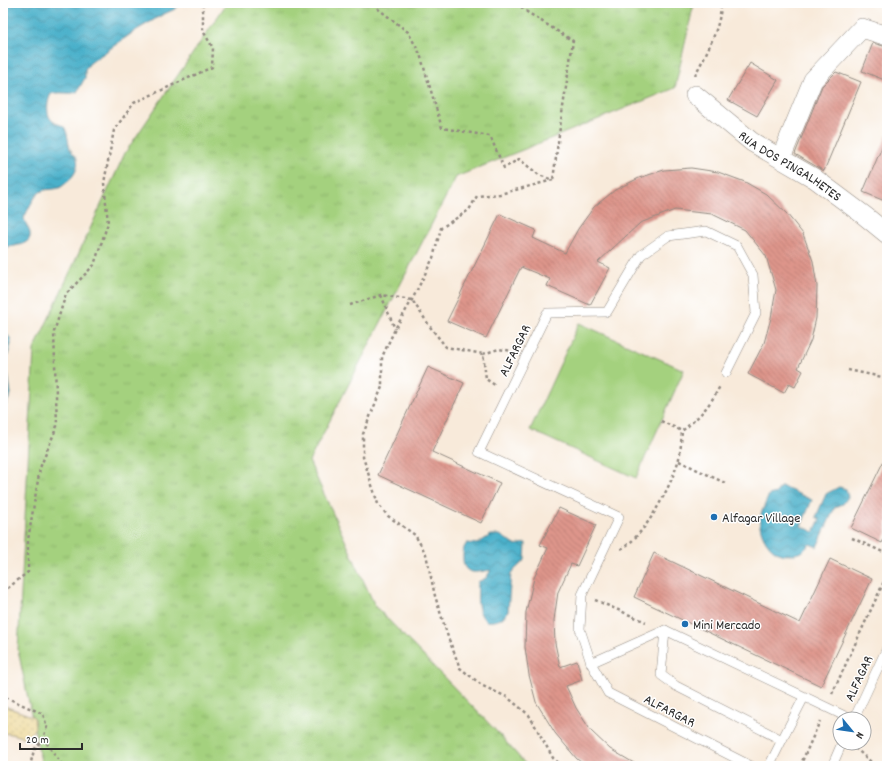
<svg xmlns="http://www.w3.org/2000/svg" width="890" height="769" viewBox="0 0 890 769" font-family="Dekko,sans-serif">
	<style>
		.grass { fill: url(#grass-tufts); stroke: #687e54 }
		.sand { fill: url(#sand-dots); stroke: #8c8264 }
		.garden { fill: #a4d17e; stroke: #687e54 }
		.water { fill: url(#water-waves); stroke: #3a6e7a }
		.building { fill: url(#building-back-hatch) }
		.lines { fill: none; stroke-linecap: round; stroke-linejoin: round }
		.lane-casing { stroke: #928a82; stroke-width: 10 }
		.street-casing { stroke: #928a82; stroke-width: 20 }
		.path { stroke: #928a82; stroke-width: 2.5; stroke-dasharray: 3 3; stroke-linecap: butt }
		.lane { stroke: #fff; stroke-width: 9 }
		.street { stroke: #fff; stroke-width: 19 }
		.poi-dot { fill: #1f6fb2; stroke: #fff; stroke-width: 1.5 }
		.labels { text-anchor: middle; stroke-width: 3; stroke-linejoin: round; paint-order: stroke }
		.street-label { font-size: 14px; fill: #2b2b2b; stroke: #fff }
		.poi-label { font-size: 14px; fill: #2b2b2b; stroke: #fff; text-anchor: start }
	</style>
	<defs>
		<pattern id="grass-tufts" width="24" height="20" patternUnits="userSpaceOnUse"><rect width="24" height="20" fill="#a4d17e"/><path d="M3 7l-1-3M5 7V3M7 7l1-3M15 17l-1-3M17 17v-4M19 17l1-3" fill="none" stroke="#8db46d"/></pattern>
		<pattern id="sand-dots" width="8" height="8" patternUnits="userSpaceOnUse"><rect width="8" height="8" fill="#eeda9e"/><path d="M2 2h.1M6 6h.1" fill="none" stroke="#cb8" stroke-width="1.8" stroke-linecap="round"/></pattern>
		<pattern id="water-waves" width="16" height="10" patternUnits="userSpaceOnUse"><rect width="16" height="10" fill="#4ab0ca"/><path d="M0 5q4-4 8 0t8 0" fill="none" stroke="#3e8fa4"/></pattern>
		<pattern id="building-back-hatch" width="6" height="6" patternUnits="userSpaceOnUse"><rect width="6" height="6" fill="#de958b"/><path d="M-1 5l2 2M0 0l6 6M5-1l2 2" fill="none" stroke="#b47a72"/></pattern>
	</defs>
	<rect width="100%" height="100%" fill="#fff"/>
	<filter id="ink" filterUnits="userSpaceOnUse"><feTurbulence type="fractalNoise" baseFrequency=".025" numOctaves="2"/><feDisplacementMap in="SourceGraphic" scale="8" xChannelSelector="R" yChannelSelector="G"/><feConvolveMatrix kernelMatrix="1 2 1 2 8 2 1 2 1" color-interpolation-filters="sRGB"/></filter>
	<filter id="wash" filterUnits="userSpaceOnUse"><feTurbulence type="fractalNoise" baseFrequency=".012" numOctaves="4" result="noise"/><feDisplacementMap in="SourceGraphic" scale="16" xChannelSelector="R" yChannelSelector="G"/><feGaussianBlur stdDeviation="0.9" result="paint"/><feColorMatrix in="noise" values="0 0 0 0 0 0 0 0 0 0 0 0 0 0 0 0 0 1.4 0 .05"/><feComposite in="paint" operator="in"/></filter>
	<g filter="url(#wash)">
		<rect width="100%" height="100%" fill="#f8eada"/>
		<path class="grass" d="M227 3H694L675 88 456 177 309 461 375 606 499 734 527 766H42L18 650 34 350 125 153Z"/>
		<path class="sand" d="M3 704 7 707 34 717 35 728 27 738 7 733 3 735Z"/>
		<path class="garden" d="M579 323 684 370 636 478 530 430Z"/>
		<g class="water">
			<path d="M3 3H182L175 9 162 15 135 31 90 63 85 69V78L77 92C69 95 60 91 51 94 47 101 45 117 54 122 58 125 62 124 65 128 68 134 68 143 70 149 72 153 76 155 77 159 80 170 70 181 61 187 54 191 44 187 38 194 32 200 28 210 24 218 25 224 30 228 30 234 32 246 10 246 3 248Z"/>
			<path d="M3 330 10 338 11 344 4 368 8 374 11 394 3 411Z"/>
			<path d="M781 486 812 500 801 526 814 532 820 519 816 517 826 494 839 487 846 489 848 497 843 504 835 507 817 547 810 544 802 552C795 554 788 556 781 554 768 550 758 531 760 518 762 510 766 502 769 495L776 493Z"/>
			<path d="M491 535H500L515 545 526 543 525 560 511 573 508 611C503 620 496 622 486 621 475 610 478 597 478 582L486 578 491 570C478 572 463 577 463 558 463 551 463 548 467 543L477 544Z"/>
		</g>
		<g id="blocks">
			<g class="building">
				<path d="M873 43 887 47V81L862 71Z"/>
				<path d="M750 63 778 80 757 116 728 100Z"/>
				<path d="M836 72 861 82 824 171 795 154 822 86Z"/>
				<path d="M887 135V202L863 192Z"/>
				<path d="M691 168 718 172 745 182 766 194 787 214 803 234 813 261 817 286 816 318 811 340 798 368 803 371 795 387 789 384 784 393 748 374 764 343 771 318 776 290 766 256 745 230 712 214 675 210 640 223 598 262 610 268 590 305 547 286 550 279 521 267 486 338 447 321 500 214 536 230 533 238 565 253 578 229 594 207 615 190 639 178 664 170Z"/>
				<path d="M428 367 464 383 432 452 500 483 481 523 378 475Z"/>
				<path d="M887 454V533L882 543 851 528Z"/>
				<path d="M559 508 596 525 577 566 571 564 558 592 554 620 555 643 560 667 577 661 582 680 566 686 576 708 591 731 610 749 639 766H586L577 759 555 733 536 702 529 675 525 647 526 612 534 578 548 548 540 545Z"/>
				<path d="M654 553 800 623 830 559 872 579 821 686 634 597Z"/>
			</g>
		</g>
	</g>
	<g filter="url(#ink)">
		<use href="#blocks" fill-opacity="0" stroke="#928a82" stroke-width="1"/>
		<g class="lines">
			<g class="lane-casing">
				<g id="lane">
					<path d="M726 373 756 313 753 275 737 246 706 231 668 236 641 255 607 312 547 313 479 452 619 517 582 595 580 629 591 663 608 693 751 766"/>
					<path d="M591 663 665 630"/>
					<path d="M804 697 782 740 676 686 661 675 665 630 851 719"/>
					<path d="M854 719 887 648"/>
					<path d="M769 766 782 740"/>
					<path d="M832 766 842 743"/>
				</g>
			</g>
			<g class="street-casing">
				<g id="street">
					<path id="s1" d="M695 95 752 142 814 178 865 216 887 234"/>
					<path d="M781 158 813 80 862 28 887 36"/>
				</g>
			</g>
			<g class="path">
				<path d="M375 3 377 8 408 32 420 54 442 128 490 136 504 168 519 159 539 175 553 180"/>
				<path d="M517 3 527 12 573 41 560 127 553 180"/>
				<path d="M695 75C706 54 721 27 721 3"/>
				<path d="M553 180 500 194 477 196 469 210 441 228 433 258 412 300 395 329 382 357V387L363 434V457L378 504 388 516 415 535 426 554 435 596 448 637 460 668 483 686 507 697 529 715 553 758 562 766"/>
				<path d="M381 295 395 329"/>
				<path d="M350 305 381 295 412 300 431 328 446 347 483 354 486 379 496 386"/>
				<path d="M483 354 499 349 512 351"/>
				<path d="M848 370 887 378"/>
				<path d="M661 421 682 431"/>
				<path d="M679 461 725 483"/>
				<path d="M852 538 887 554"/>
				<path d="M621 549C645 536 670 488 678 462 681 452 681 441 682 431 700 416 709 407 720 386"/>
				<path d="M3 592 28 572V540L40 468 57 426 54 332 66 294 94 265 108 223 104 183 114 130 134 103 212 67 213 48 203 31V3"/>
				<path d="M595 600 646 622"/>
				<path d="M3 692 5 697 43 714 47 727 43 738 34 750 30 766"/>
				<path d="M832 694 887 575"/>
				<path d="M43 738 63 766"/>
				<path d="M855 748 870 761 873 766"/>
				<path d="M800 766 820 721"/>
			</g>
			<use href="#lane" class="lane"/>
			<use href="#street" class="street"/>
		</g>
	</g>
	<g class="poi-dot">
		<circle cx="714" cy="517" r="4"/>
		<circle cx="685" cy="624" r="4"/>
	</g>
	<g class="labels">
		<g class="street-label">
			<text dy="5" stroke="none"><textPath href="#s1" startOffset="119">RUA DOS PINGALHETES</textPath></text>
			<text transform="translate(514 350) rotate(-64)" y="5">ALFARGAR</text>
			<text transform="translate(858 678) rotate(-65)" y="5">ALFAGAR</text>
			<text transform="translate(670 710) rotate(27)" y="5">ALFARGAR</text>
		</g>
		<g class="poi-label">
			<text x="722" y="522">Alfagar Village</text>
			<text x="693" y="629">Mini Mercado</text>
		</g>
	</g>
	<rect width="890" height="769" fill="none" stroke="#fff" stroke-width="16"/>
	<g transform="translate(852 731) rotate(119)"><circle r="19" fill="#ffffff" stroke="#aaaaaa"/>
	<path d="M0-3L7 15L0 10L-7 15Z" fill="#1f6fb2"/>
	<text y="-6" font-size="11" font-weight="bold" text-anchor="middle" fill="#2b2b2b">N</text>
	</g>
	<path d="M20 743v6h62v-6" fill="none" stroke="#2b2b2b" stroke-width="2"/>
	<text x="26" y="743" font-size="12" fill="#2b2b2b" stroke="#ffffff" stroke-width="3" paint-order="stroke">20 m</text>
</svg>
